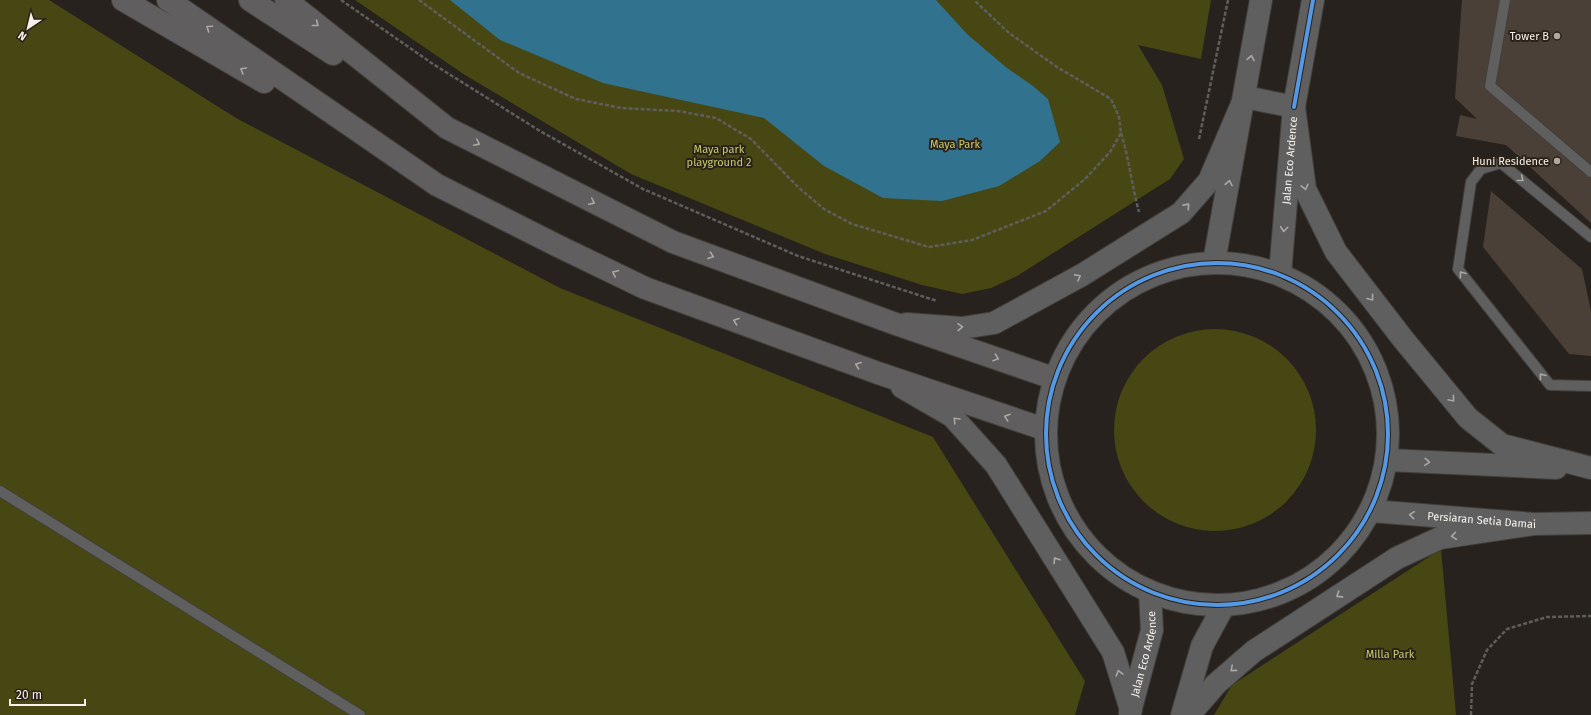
<svg xmlns="http://www.w3.org/2000/svg" width="1591" height="715" viewBox="0 0 1591 715" font-family="'Fira Sans',sans-serif">
	<style>
		.green { fill: #474713 }
		.water { fill: #31728e }
		.building { fill: #4b4037 }
		.lines { fill: none; stroke-linecap: round; stroke-linejoin: round }
		.service-casing { stroke: #433f3b; stroke-width: 12 }
		.tertiary-casing { stroke: #433f3b; stroke-width: 24 }
		.trunk-casing { stroke: #433f3b; stroke-width: 24 }
		.path { stroke: #5f5e5c; stroke-width: 2.5; stroke-dasharray: 4 2; stroke-linecap: butt }
		.service { stroke: #5f5f60; stroke-width: 10 }
		.tertiary { stroke: #5f5f60; stroke-width: 22 }
		.trunk { stroke: #605e5e; stroke-width: 22 }
		.cycleway-casing { stroke: #2b2219; stroke-width: 6 }
		.cycleway { stroke: #5399e6; stroke-width: 4 }
		.oneway { stroke: #aca8a4 }
		.oneway2 { stroke: #aba8a5 }
		.poi-dot { fill: #aea9a2; stroke: #2b2219; stroke-width: 1.5 }
		.labels { text-anchor: middle; stroke-width: 4; stroke-linejoin: round; paint-order: stroke }
		.poi-label { font-size: 11px; fill: #f7f1ea; stroke: #2b2219; text-anchor: end }
		.park-label { font-size: 11px; fill: #c7cb6f; stroke: #2b2219 }
		.street-label { font-size: 11px; fill: #f7f1ea; stroke: #2b2219 }
	</style>
	<rect width="100%" height="100%" fill="#27221d"/>
	<g class="green">
		<path d="M0 0H49L236 118 560 288 933 437 1085 681 1075 715H0Z"/>
		<path d="M355 0H1211L1201 59 1138 45 1162 85 1184 159 1170 179 1017 276 991 288 962 294 922 285 825 254 631 174 465 75Z"/>
		<circle cx="1215" cy="430" r="101"/>
		<path d="M1441 549 1456 715H1214L1232 685Z"/>
	</g>
	<path class="water" d="M450 0H936L968 35 1007 68 1033 86 1048 99 1060 142 1040 161 999 186 942 201 883 198 824 166 764 118 603 83 500 40Z"/>
	<g class="building">
		<path d="M1462 0H1591V223L1506 145 1456 136 1460 115 1477 119 1455 98Z"/>
		<path d="M1491 191 1582 269 1591 311V356L1569 354 1483 247Z"/>
	</g>
	<g class="lines">
		<g class="service-casing">
			<g id="service">
				<path d="M1505 0 1490 86 1591 172"/>
				<path d="M1591 237 1501 163 1481 169 1471 182 1458 269 1550 385 1591 386"/>
				<path d="M0 491 360 715"/>
			</g>
		</g>
		<g class="tertiary-casing">
			<g id="tertiary">
				<path d="M1245 97 1294 107"/>
				<path d="M1294 107 1305 189 1336 252 1403 339 1468 418 1502 445 1591 468"/>
				<path d="M1214 262 1261 0"/>
				<circle cx="1217" cy="434" r="171"/>
				<path id="s1" d="M1280 274 1294 107 1313 0"/>
				<path d="M906 324 962 328 994 323 1082 275 1181 213 1209 181 1245 97"/>
				<path d="M902 387 952 416 996 465 1113 652 1131 710"/>
				<path d="M1388 460 1556 468"/>
				<path id="s2" d="M1372 511 1534 524 1591 523"/>
				<path id="s3" d="M1130 712 1152 630 1150 592"/>
				<path d="M1182 715 1202 646 1223 607"/>
				<path d="M1189 715 1216 684 1254 651 1397 558 1440 538 1534 524"/>
			</g>
		</g>
		<g class="trunk-casing">
			<g id="trunk">
				<path d="M123 0 264 82"/>
				<path d="M168 0 437 185 558 246 645 288 878 373 1044 429"/>
				<path d="M250 0 333 54"/>
				<path d="M286 0 447 128 673 242 893 323 1053 378"/>
			</g>
		</g>
		<g class="path">
			<path d="M341 0 433 64 540 131 643 189 798 256 937 301"/>
			<path d="M419 0 519 73 576 99 621 108 678 111 716 118 751 139 799 188 824 209 852 224 929 247 972 240 1046 211 1085 179 1110 152 1121 133 1119 117 1111 99 1057 67 1009 33 974 0"/>
			<path d="M1121 133C1129 159 1132 186 1139 212"/>
			<path d="M1199 139 1228 0"/>
			<path d="M1471 715 1472 684 1487 650 1507 629 1547 617 1591 616"/>
		</g>
		<use href="#service" class="service"/>
		<use href="#tertiary" class="tertiary"/>
		<use href="#trunk" class="trunk"/>
		<g class="cycleway-casing">
			<g id="cycleway">
				<path d="M1294 107 1313 0"/>
				<circle cx="1217" cy="434" r="171"/>
			</g>
		</g>
		<use href="#cycleway" class="cycleway"/>
	</g>
	<defs><path id="oneway-chevron" d="M-2-3.5L2.5 0L-2 3.5" fill="none" stroke-width="1.6" stroke-linecap="round" stroke-linejoin="round"/></defs>
	<g class="oneway">
		<use href="#oneway-chevron" transform="translate(316 24) rotate(38)"/>
		<use href="#oneway-chevron" transform="translate(209 28) rotate(-145)"/>
		<use href="#oneway-chevron" transform="translate(243 70) rotate(-150)"/>
		<use href="#oneway-chevron" transform="translate(477 143) rotate(27)"/>
		<use href="#oneway-chevron" transform="translate(592 202) rotate(26)"/>
		<use href="#oneway-chevron" transform="translate(711 256) rotate(20)"/>
		<use href="#oneway-chevron" transform="translate(615 273) rotate(-155)"/>
		<use href="#oneway-chevron" transform="translate(736 321) rotate(-160)"/>
		<use href="#oneway-chevron" transform="translate(996 358) rotate(19)"/>
		<use href="#oneway-chevron" transform="translate(858 365) rotate(-160)"/>
		<use href="#oneway-chevron" transform="translate(1007 417) rotate(-161)"/>
	</g>
	<g class="oneway2">
		<use href="#oneway-chevron" transform="translate(1251 58) rotate(-80)"/>
		<use href="#oneway-chevron" transform="translate(1521 179) rotate(39)"/>
		<use href="#oneway-chevron" transform="translate(1229 183) rotate(-80)"/>
		<use href="#oneway-chevron" transform="translate(1305 187) rotate(76)"/>
		<use href="#oneway-chevron" transform="translate(1187 206) rotate(-48)"/>
		<use href="#oneway-chevron" transform="translate(1284 229) rotate(95)"/>
		<use href="#oneway-chevron" transform="translate(1462 274) rotate(-127)"/>
		<use href="#oneway-chevron" transform="translate(1078 277) rotate(-29)"/>
		<use href="#oneway-chevron" transform="translate(1371 298) rotate(53)"/>
		<use href="#oneway-chevron" transform="translate(960 327) rotate(-1)"/>
		<use href="#oneway-chevron" transform="translate(1542 376) rotate(-128)"/>
		<use href="#oneway-chevron" transform="translate(1452 399) rotate(50)"/>
		<use href="#oneway-chevron" transform="translate(956 420) rotate(-133)"/>
		<use href="#oneway-chevron" transform="translate(1427 462) rotate(3)"/>
		<use href="#oneway-chevron" transform="translate(1412 515) rotate(-175)"/>
		<use href="#oneway-chevron" transform="translate(1454 536) rotate(172)"/>
		<use href="#oneway-chevron" transform="translate(1056 560) rotate(-122)"/>
		<use href="#oneway-chevron" transform="translate(1339 595) rotate(147)"/>
		<use href="#oneway-chevron" transform="translate(1233 669) rotate(139)"/>
		<use href="#oneway-chevron" transform="translate(1119 673) rotate(-105)"/>
	</g>
	<g class="poi-dot">
		<circle cx="1557" cy="36" r="4"/>
		<circle cx="1557" cy="161" r="4"/>
	</g>
	<g class="labels">
		<g class="poi-label">
			<text x="1549" y="40">Tower B</text>
			<text x="1549" y="165">Huni Residence</text>
		</g>
		<g class="park-label">
			<text x="955" y="148">Maya Park</text>
			<text x="719" y="153">Maya park<tspan x="719" dy="13">playground 2</tspan></text>
			<text x="1390" y="658">Milla Park</text>
		</g>
		<g class="street-label">
			<text dy="4" stroke="none"><textPath href="#s1" startOffset="114">Jalan Eco Ardence</textPath></text>
			<text dy="4" stroke="none"><textPath href="#s2" startOffset="110">Persiaran Setia Damai</textPath></text>
			<text dy="4" stroke="none"><textPath href="#s3" startOffset="60">Jalan Eco Ardence</textPath></text>
		</g>
	</g>
	<g transform="translate(28 28) rotate(215)" stroke="#2b2219" stroke-width="3" paint-order="stroke">
	<path d="M0-3L7 15L0 10L-7 15Z" fill="#f7f1ea"/>
	<text y="-6" font-size="11" font-weight="bold" text-anchor="middle" fill="#f7f1ea">N</text>
	</g>
	<path d="M10 699v6h75v-6" fill="none" stroke="#f7f1ea" stroke-width="2"/>
	<text x="16" y="699" font-size="12" fill="#f7f1ea" stroke="#2b2219" stroke-width="3" paint-order="stroke">20 m</text>
</svg>
